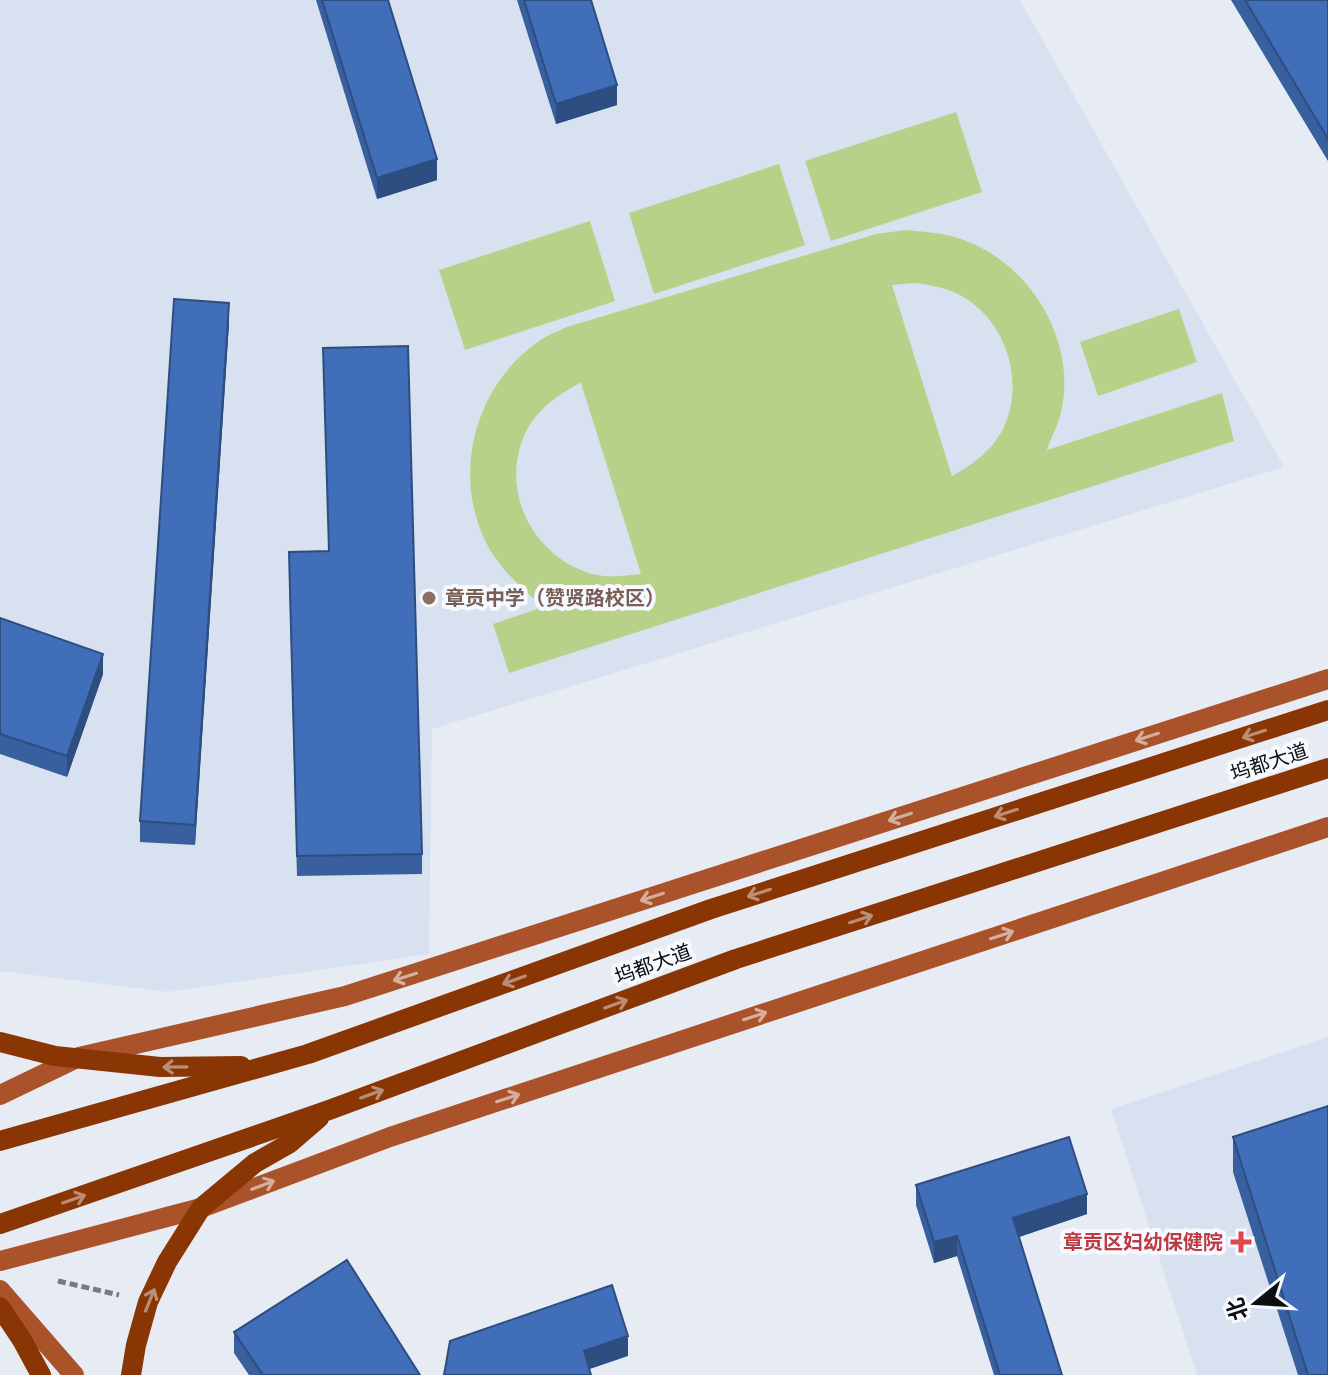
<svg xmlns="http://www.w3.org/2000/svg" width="1328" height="1375" viewBox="0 0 1328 1375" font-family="Raleway,'Noto Sans SC',sans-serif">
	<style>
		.built { fill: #d8e1ef }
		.green { fill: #b7d288; fill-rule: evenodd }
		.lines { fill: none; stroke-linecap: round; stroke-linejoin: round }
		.path { stroke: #76797e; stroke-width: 5; stroke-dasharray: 8 4; stroke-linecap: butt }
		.secondary { stroke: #aa522a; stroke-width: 20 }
		.primary { stroke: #893504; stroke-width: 20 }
		.wall { fill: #385f9e }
		.shaded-wall { fill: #2e4d81 }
		.building { fill: #416eb8; stroke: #2e4d81; stroke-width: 2 }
		.oneway { stroke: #ba8d74 }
		.oneway2 { stroke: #d4ae9f }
		.education-dot { fill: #8d6e63; stroke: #f6f9fe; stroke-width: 3 }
		.health-dot { fill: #e0444e; stroke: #f6f9fe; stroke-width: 3 }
		.labels { text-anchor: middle; stroke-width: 8; stroke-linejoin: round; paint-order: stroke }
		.education-label { font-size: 20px; font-weight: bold; fill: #785e54; stroke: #f6f9fe; text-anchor: start }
		.street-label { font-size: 20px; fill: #0c0e10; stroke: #f6f9fe }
		.health-label { font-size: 20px; font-weight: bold; fill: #be3a42; stroke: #f6f9fe; text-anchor: end }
	</style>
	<rect width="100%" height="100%" fill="#e7ecf4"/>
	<g class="built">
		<path d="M0 0H1020L1284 467 432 729 429 954 168 992 0 971Z"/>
		<path d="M1328 1037V1375H1197L1111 1109Z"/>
	</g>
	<g class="green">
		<path d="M956 112 982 192 831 241 805 161Z"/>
		<path d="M779 164 805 245 654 294 629 213Z"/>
		<path d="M590 221 615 301 465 350 439 270Z"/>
		<path d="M906 230C926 232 947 233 966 241 1033 266 1079 345 1060 416 1057 428 1050 439 1047 450L1222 393 1234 441 509 673 493 624 543 607C524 590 506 575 492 553 449 483 472 387 539 341 548 335 558 331 567 327L876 234ZM915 283C930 285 943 287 956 293 1006 317 1027 382 1002 431 991 451 972 465 952 476L892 285ZM580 383H581L641 574C625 576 608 578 592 574 530 556 496 484 529 426 541 406 560 394 580 383Z"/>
		<path d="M1179 309 1197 362 1098 396 1080 342Z"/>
	</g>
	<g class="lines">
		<path class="path" d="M58 1281 119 1295"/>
		<g class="secondary">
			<path d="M0 1095 79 1057 345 996 1328 679"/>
			<path d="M0 1261 201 1208 390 1137 1328 827"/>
			<path d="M0 1290 74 1375"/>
		</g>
		<g class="primary">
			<path d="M0 1042 55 1056 160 1067 241 1066"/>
			<path d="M0 1141 308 1054 711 909 1328 710"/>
			<path d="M0 1224 329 1110 736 959 1328 768"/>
			<path d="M0 1307 22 1340 41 1375"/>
			<path d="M131 1375 136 1345 148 1302 167 1262 201 1208 255 1163 290 1143 319 1118"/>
		</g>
	</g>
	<g class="wall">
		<path d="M316 0H388L437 180 377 199Z"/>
		<path d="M517 0H591L617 105 556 124Z"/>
		<path d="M1231 0H1328V161Z"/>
		<path d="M229 323 195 845 140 842V821Z"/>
		<path d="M289 573 422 854V874L297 876Z"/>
		<path d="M0 618 103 674 67 777 0 754Z"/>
		<path d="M1233 1137 1328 1375H1298L1233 1172Z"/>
		<path d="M916 1185 1087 1214 1019 1237 1062 1375H994L957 1256 934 1263 916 1205Z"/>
		<path d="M234 1332 420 1375H249L234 1353Z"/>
	</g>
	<g class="shaded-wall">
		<path d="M617 85V105L556 124V104Z"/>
		<path d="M437 159V180L377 199V178Z"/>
		<path d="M229 303V323L195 845V825Z"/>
		<path d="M103 654V674L67 777V756Z"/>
		<path d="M1087 1194V1214L1013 1239V1218Z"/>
		<path d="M957 1236V1256L934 1263V1242Z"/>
		<path d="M628 1336V1356L584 1371V1351Z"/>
	</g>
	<g class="building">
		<path d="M322 0H388L437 159 377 178Z"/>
		<path d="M524 0H591L617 85 556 104Z"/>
		<path d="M1245 0H1328V139Z"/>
		<path d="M174 299 229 303 195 825 140 821Z"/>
		<path d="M408 346 422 854 297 856 289 552 329 551 323 348Z"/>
		<path d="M0 618 103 654 67 756 0 734Z"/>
		<path d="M1328 1106V1375H1308L1233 1137Z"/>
		<path d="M1069 1137 1087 1194 1013 1218 1062 1375H1000L957 1236 934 1242 916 1185Z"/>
		<path d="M347 1260 420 1375H263L234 1332Z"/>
		<path d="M612 1285 628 1336 584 1351 591 1375H444L450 1341Z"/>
	</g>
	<defs><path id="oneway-shaft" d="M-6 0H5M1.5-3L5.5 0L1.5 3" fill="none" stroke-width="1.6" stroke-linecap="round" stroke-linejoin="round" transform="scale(2)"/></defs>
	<g class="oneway">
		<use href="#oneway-shaft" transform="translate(1254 734) rotate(162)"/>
		<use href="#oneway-shaft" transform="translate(1006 813) rotate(162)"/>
		<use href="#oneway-shaft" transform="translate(759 893) rotate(162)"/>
		<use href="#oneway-shaft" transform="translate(861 919) rotate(-18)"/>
		<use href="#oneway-shaft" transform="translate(514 980) rotate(160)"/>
		<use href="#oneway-shaft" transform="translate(616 1004) rotate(-20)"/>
		<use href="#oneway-shaft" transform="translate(175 1067) rotate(179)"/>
		<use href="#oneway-shaft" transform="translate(372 1094) rotate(-20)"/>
		<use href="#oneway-shaft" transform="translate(74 1199) rotate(-19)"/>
		<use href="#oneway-shaft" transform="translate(150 1300) rotate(-68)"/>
	</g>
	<g class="oneway2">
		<use href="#oneway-shaft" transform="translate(1147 737) rotate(162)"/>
		<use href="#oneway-shaft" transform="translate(900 817) rotate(162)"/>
		<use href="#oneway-shaft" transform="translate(652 897) rotate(162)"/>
		<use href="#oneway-shaft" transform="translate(1002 935) rotate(-18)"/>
		<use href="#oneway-shaft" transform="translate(405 977) rotate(162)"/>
		<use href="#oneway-shaft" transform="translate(755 1016) rotate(-18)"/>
		<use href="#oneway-shaft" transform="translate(508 1098) rotate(-18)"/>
		<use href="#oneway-shaft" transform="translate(263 1185) rotate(-21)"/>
	</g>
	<circle class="education-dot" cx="429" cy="598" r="8"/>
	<path class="health-dot" d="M1237 1230h8v8h8v8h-8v8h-8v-8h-8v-8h8z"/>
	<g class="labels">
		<g class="education-label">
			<text x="445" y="605">章贡中学（赞贤路校区）</text>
		</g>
		<g class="street-label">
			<text transform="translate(1269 762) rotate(-18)" y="7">坞都大道</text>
			<text transform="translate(653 964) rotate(-20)" y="7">坞都大道</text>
		</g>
		<g class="health-label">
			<text x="1223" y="1249">章贡区妇幼保健院</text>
		</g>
	</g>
	<g transform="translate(1256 1303) rotate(252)" stroke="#f6f9fe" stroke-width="6" paint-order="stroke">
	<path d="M0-6L14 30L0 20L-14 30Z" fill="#0c0e10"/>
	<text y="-12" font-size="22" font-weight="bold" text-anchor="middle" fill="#0c0e10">北</text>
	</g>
</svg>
